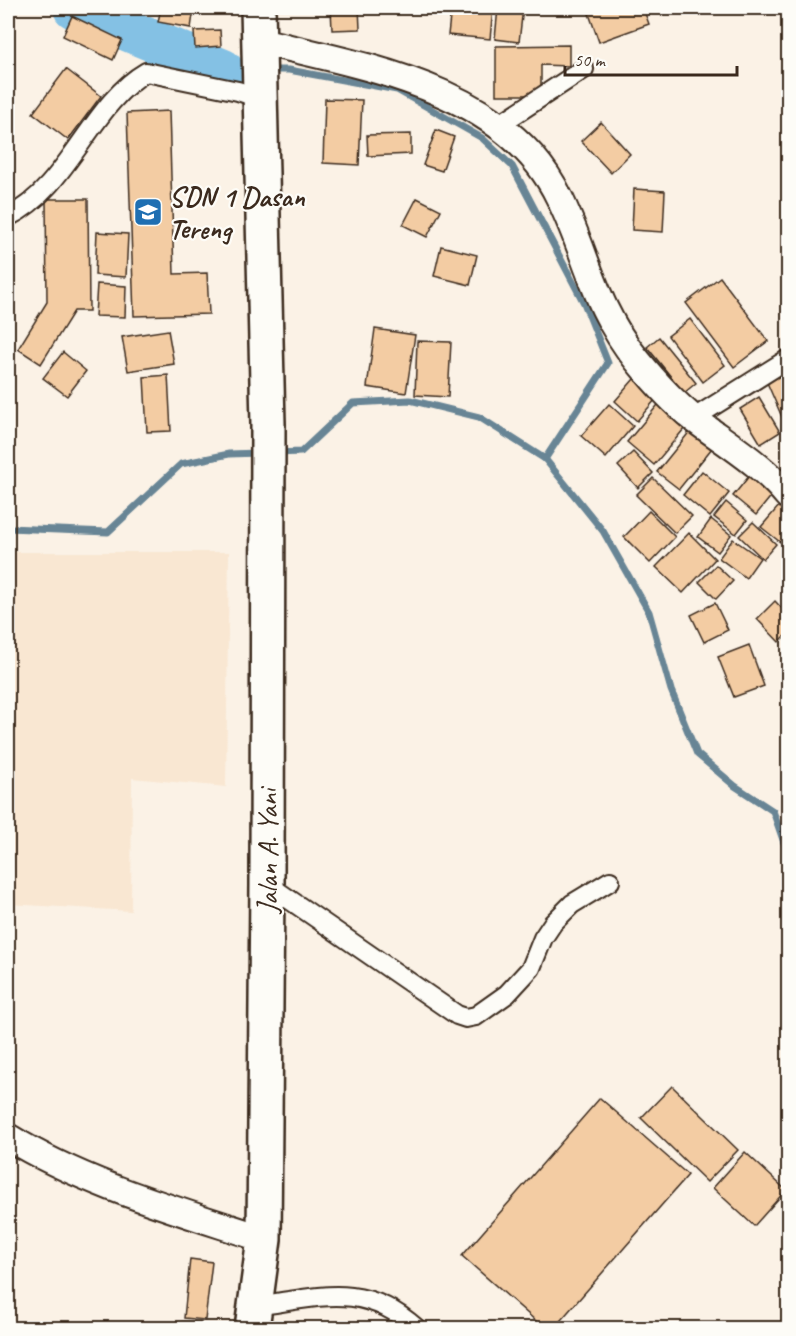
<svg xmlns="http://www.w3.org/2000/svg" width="796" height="1336" viewBox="0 0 796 1336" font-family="Caveat,sans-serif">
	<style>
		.built { fill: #f9e7d2 }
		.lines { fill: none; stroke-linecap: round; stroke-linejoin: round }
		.stream { stroke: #678595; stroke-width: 7 }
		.river { stroke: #84c1e4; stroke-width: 42 }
		.building { fill: #f3cca3; stroke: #3b2a1e; stroke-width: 1.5 }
		.street-casing { stroke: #3b2a1e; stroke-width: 22 }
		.secondary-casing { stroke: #3b2a1e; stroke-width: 30 }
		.highway-casing { stroke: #3b2a1e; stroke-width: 38 }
		.street { stroke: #fdfcf7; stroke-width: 18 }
		.secondary { stroke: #fdfcf7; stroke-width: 26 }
		.highway { stroke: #fdfcf7; stroke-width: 33 }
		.labels { text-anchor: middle; stroke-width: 4.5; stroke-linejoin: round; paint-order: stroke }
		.poi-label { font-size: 28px; font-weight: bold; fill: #3b2a1e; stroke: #fdfcf7; text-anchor: start }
		.street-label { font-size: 28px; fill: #3b2a1e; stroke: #fdfcf7 }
	</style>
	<rect width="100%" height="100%" fill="#fbf2e6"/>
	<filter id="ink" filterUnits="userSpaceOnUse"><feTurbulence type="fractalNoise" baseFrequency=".0167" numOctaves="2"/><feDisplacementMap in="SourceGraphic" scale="12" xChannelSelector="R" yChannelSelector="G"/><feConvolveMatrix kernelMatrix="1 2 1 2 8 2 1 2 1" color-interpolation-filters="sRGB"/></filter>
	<g filter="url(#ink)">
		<path class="built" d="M8 552H229L226 787 132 778 131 911 8 904Z"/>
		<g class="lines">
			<g class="stream">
				<path d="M223 70H250"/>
				<path d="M267 70H289L397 90 482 138 512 166 584 303 608 363 545 459"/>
				<path d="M276 453 301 452 353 403 410 400 479 417 545 459 603 531 649 612 671 690 697 754 735 786 773 811 788 854"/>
				<path d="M8 528 108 532 181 464 229 454 259 453"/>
			</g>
			<path class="river" d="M74 8 223 70"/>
		</g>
		<g class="building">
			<path d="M161 8H194L191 28 158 22Z"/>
			<path d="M331 8H359L360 29 332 30Z"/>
			<path d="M451 8H493L490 39 448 35Z"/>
			<path d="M498 8H523L519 42 495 39Z"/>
			<path d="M527 8H561V13L527 12Z"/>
			<path d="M587 8H643L649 24 599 42Z"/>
			<path d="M72 16 122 40 113 60 63 36Z"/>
			<path d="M220 30 221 46 195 48 194 31Z"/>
			<path d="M569 45V66L541 65V95H496V46Z"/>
			<path d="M66 69 101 96 68 140 33 113Z"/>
			<path d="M325 99 362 100 359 165 323 163Z"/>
			<path d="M169 111 174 274 207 273 209 314 134 316 127 113Z"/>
			<path d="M601 122 630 154 611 173 581 141Z"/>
			<path d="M436 130 454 137 442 171 423 165Z"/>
			<path d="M411 134V154L368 156 367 135Z"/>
			<path d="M634 189 665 191 663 232 632 230Z"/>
			<path d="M417 198 441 210 427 237 403 225Z"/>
			<path d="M46 199H88L89 311H74L41 364 18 349 47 302Z"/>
			<path d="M97 232 128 234 126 277 95 275Z"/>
			<path d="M441 246 477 255 470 285 434 276Z"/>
			<path d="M720 277 768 341 734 367 686 303Z"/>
			<path d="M97 284 126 286 125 317 95 316Z"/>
			<path d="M690 319 725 365 703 382 668 336Z"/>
			<path d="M375 329 415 335 406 393 367 387Z"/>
			<path d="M168 330 174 364 128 371 122 337Z"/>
			<path d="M659 337 696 383 684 393 647 347Z"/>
			<path d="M417 341 451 342 448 397 415 395Z"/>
			<path d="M63 352 86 371 67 396 43 378Z"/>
			<path d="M788 368V414L782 417 765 378Z"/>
			<path d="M640 372 662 392 637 421 615 401Z"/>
			<path d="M168 375 171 431 147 432 144 377Z"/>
			<path d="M759 397 780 432 761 444 740 409Z"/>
			<path d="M662 400 689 423 654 465 627 442Z"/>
			<path d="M609 404 633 426 606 458 581 436Z"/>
			<path d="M695 425 716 443 679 489 657 472Z"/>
			<path d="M633 452 653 473 638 488 618 466Z"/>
			<path d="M754 470 777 489 756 515 733 496Z"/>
			<path d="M702 471 729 493 710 517 683 495Z"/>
			<path d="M653 478 692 516 675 533 636 495Z"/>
			<path d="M726 502 747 520 736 534 714 517Z"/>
			<path d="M779 506 788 515V532L780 542 761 527Z"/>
			<path d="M649 511 675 537 650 563 624 537Z"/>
			<path d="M711 519 731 535 718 552 698 537Z"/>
			<path d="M753 522 776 544 763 559 739 536Z"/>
			<path d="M689 533 715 559 683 593 656 567Z"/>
			<path d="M733 539 760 558 746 578 719 558Z"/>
			<path d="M716 565 733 581 716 599 699 582Z"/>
			<path d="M775 601 788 615V633L779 642 757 619Z"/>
			<path d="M715 603 728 630 704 642 691 615Z"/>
			<path d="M749 645 764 686 734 697 718 657Z"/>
			<path d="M672 1086 738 1150 707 1182 641 1118Z"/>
			<path d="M600 1098 688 1175 554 1328H544L462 1256Z"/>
			<path d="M745 1152 786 1190 754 1226 713 1188Z"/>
			<path d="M190 1259 212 1262 205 1320 184 1318Z"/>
			<path d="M182 1322 201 1323V1328H182Z"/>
		</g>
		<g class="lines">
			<g class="street-casing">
				<g id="street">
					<path d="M497 126 584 69"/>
					<path d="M8 217C68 188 92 103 146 72L238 91 259 98"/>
					<path d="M694 418 788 359"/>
					<path d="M267 884 457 1015 466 1018 476 1016 507 994 531 968 543 938 553 923 572 904 610 881"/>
					<path d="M255 1306C318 1298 363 1280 416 1328"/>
				</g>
			</g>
			<g class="secondary-casing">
				<g id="secondary">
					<path d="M260 41C364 66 507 89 559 197 588 256 594 307 637 360 654 381 673 402 694 419 727 444 762 464 788 496"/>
					<path d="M8 1137C86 1185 177 1210 264 1239"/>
				</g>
			</g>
			<g class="highway-casing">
				<path id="highway" d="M252 1328 264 1239 267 884 268 424 258 8"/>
			</g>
			<use href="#street" class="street"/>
			<use href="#secondary" class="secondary"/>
			<use href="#highway" class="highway"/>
		</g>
	</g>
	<defs>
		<g id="school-square" transform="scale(1.5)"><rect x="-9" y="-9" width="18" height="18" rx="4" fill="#1f6fb2" stroke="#fdfcf7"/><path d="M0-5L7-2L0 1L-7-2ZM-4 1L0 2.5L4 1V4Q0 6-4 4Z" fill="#fff"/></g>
	</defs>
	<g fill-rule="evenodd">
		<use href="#school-square" x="148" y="212"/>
	</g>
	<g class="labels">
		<g class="poi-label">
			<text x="169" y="206">SDN 1 Dasan<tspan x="169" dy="32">Tereng</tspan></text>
		</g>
		<g class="street-label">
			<text transform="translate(267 851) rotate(-90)" y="10">Jalan A. Yani</text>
		</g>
	</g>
	<rect width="796" height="1336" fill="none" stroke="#fdfcf7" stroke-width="30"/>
	<rect x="15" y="15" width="766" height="1306" fill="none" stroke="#3b2a1e" stroke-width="2" filter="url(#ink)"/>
	<path d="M565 66v9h172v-9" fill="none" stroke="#3b2a1e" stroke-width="3"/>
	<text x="574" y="66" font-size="18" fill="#3b2a1e" stroke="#fdfcf7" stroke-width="4.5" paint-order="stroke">50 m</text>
</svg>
